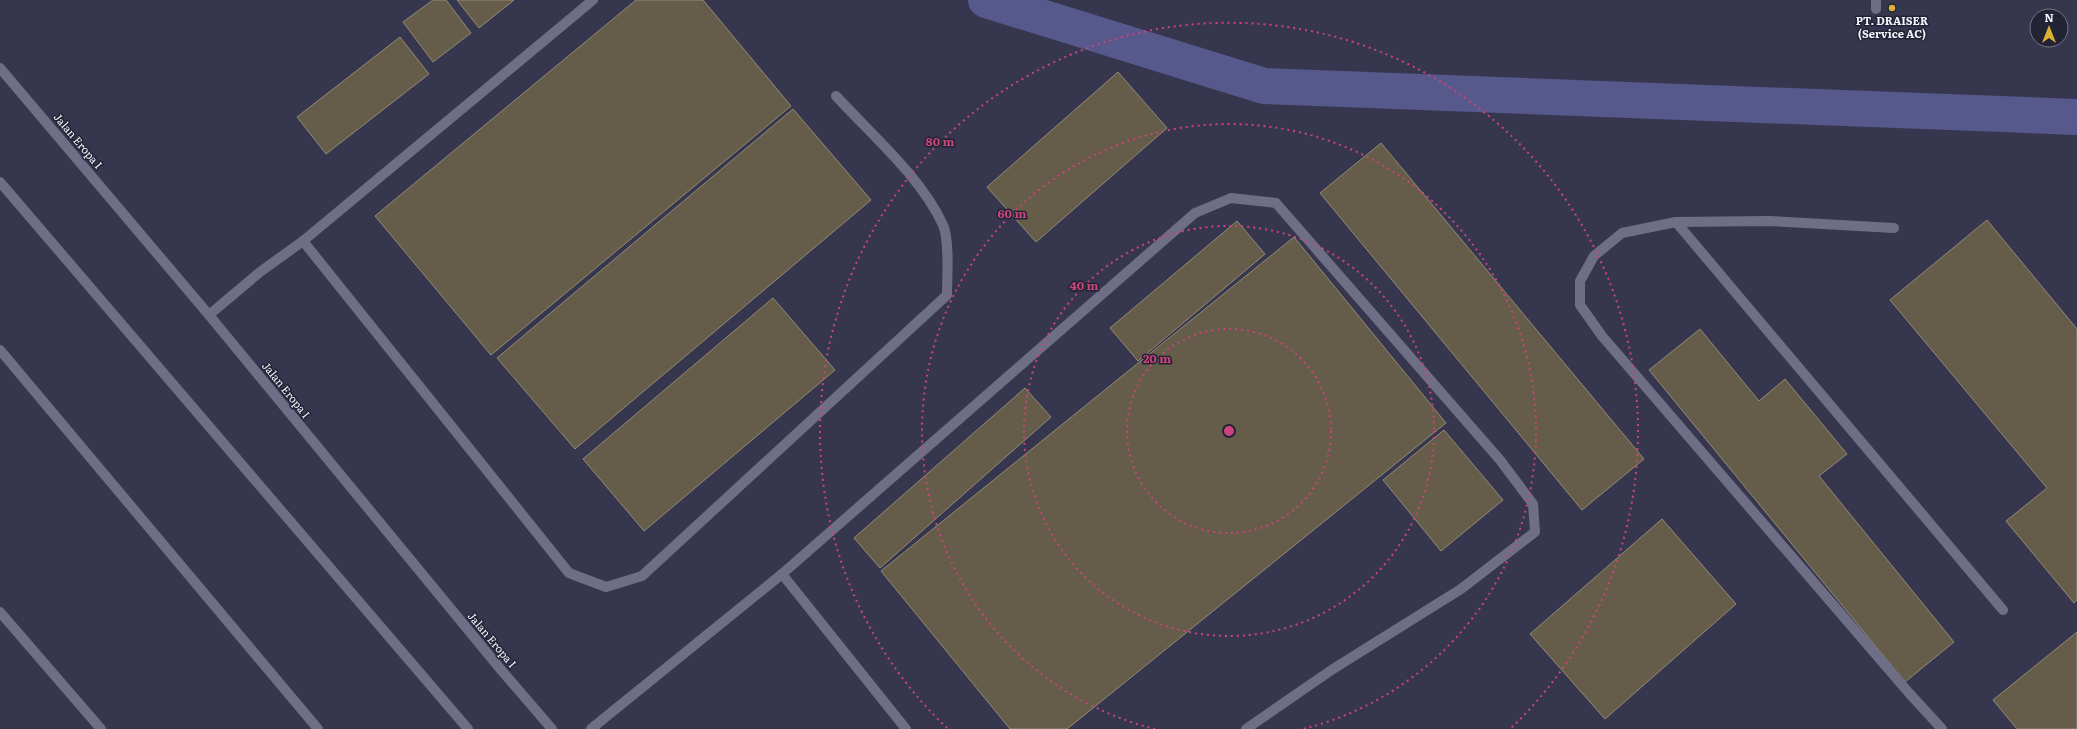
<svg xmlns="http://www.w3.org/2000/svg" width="2077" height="729" viewBox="0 0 2077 729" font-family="Literata,serif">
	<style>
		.built { fill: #36374f; fill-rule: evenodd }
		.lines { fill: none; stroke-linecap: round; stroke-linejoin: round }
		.canal { stroke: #57588b; stroke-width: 36 }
		.building { fill: #655d49; stroke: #938b76 }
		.lane { stroke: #6e6f87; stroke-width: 10 }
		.ring { fill: none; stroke: #cc447b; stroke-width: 2; stroke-dasharray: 2 4 }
		.poi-dot { fill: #dab333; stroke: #222334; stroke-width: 1.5 }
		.labels { text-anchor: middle; stroke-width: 3; stroke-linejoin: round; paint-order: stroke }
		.poi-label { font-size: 11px; font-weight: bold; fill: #f3f4fd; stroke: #222334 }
		.street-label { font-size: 11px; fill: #f3f4fd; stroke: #222334 }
		.centre { fill: #cc447b; stroke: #222334; stroke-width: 2 }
		.ring-label { font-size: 12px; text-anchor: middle; font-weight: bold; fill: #cc447b; stroke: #222334; stroke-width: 3; stroke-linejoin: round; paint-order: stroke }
	</style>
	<rect width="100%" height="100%" fill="#2c2c3f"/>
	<path class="built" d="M0 0H2077V729H0ZM2037 16H2061V40H2037Z"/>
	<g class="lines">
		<path class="canal" d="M986 0 1264 86 2077 117"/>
	</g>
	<g class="building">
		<path d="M433 0H446L471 33 433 62 403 22Z"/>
		<path d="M457 0H514L479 28Z"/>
		<path d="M636 0H703L791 106 491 355 375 216Z"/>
		<path d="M400 37 429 74 326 154 297 117Z"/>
		<path d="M1118 72 1167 128 1036 242 987 187Z"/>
		<path d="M793 109 871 200 575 449 497 358Z"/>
		<path d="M1381 143 1644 459 1582 510 1320 193Z"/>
		<path d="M1987 220 2077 329V600L2074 603 2006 521 2047 488 1890 300Z"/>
		<path d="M1237 221 1265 254 1138 361 1110 328Z"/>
		<path d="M1294 237 1446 423 1067 729H1010L881 571Z"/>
		<path d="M773 298 835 370 644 531 583 459Z"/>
		<path d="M1700 329 1759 401 1785 379 1847 454 1819 476 1954 642 1905 682 1649 370Z"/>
		<path d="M1025 388 1051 417 880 568 854 538Z"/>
		<path d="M1444 430 1503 500 1441 551 1383 480Z"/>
		<path d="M1662 519 1736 604 1605 719 1530 634Z"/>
		<path d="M2077 632V729H2017L1993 700Z"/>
	</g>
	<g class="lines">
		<g class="lane">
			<path d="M1876 9V0"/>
			<path d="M0 68 209 315 502 671 552 729"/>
			<path d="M0 182 468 729"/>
			<path d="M1676 222 2003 610"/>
			<path d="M1894 228 1769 221 1676 222 1622 233 1594 256 1580 281V305L1602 336 1909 693 1942 729"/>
			<path d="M303 241 569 573 606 587 642 576 947 295C947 278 950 241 943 225 921 177 872 135 836 96"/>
			<path d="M209 315 260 272 303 241 593 0"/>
			<path d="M0 350 318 729"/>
			<path d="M782 574 906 729"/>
			<path d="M0 612 101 729"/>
			<path d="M591 729 782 574 1195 213 1231 198 1276 203 1500 460 1533 504 1535 532 1461 589 1333 669 1246 729"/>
		</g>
	</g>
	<g class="ring">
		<circle cx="1229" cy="431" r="102"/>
		<circle cx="1229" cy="431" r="205"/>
		<path d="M1155 729A307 307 0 1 1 1303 729"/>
		<path d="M947 728A409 409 0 1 1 1511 728"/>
	</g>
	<circle class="poi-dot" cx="1892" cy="8" r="4"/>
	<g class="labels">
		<g class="poi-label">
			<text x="1892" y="25">PT. DRAISER<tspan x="1892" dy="13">(Service AC)</tspan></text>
		</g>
		<g class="street-label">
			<text transform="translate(78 141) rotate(50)" y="4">Jalan Eropa I</text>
			<text transform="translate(286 390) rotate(51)" y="4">Jalan Eropa I</text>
			<text transform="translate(492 640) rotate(50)" y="4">Jalan Eropa I</text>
		</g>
	</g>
	<circle cx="1229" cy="431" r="6" class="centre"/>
	<g class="ring-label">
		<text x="940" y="146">80 m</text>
		<text x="1012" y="218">60 m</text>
		<text x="1084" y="290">40 m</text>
		<text x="1157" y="363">20 m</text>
	</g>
	<g transform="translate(2049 28)"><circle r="19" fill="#222334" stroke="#767784"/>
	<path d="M0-3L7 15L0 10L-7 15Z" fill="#dab333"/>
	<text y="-6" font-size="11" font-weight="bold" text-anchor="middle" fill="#f3f4fd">N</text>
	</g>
</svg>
